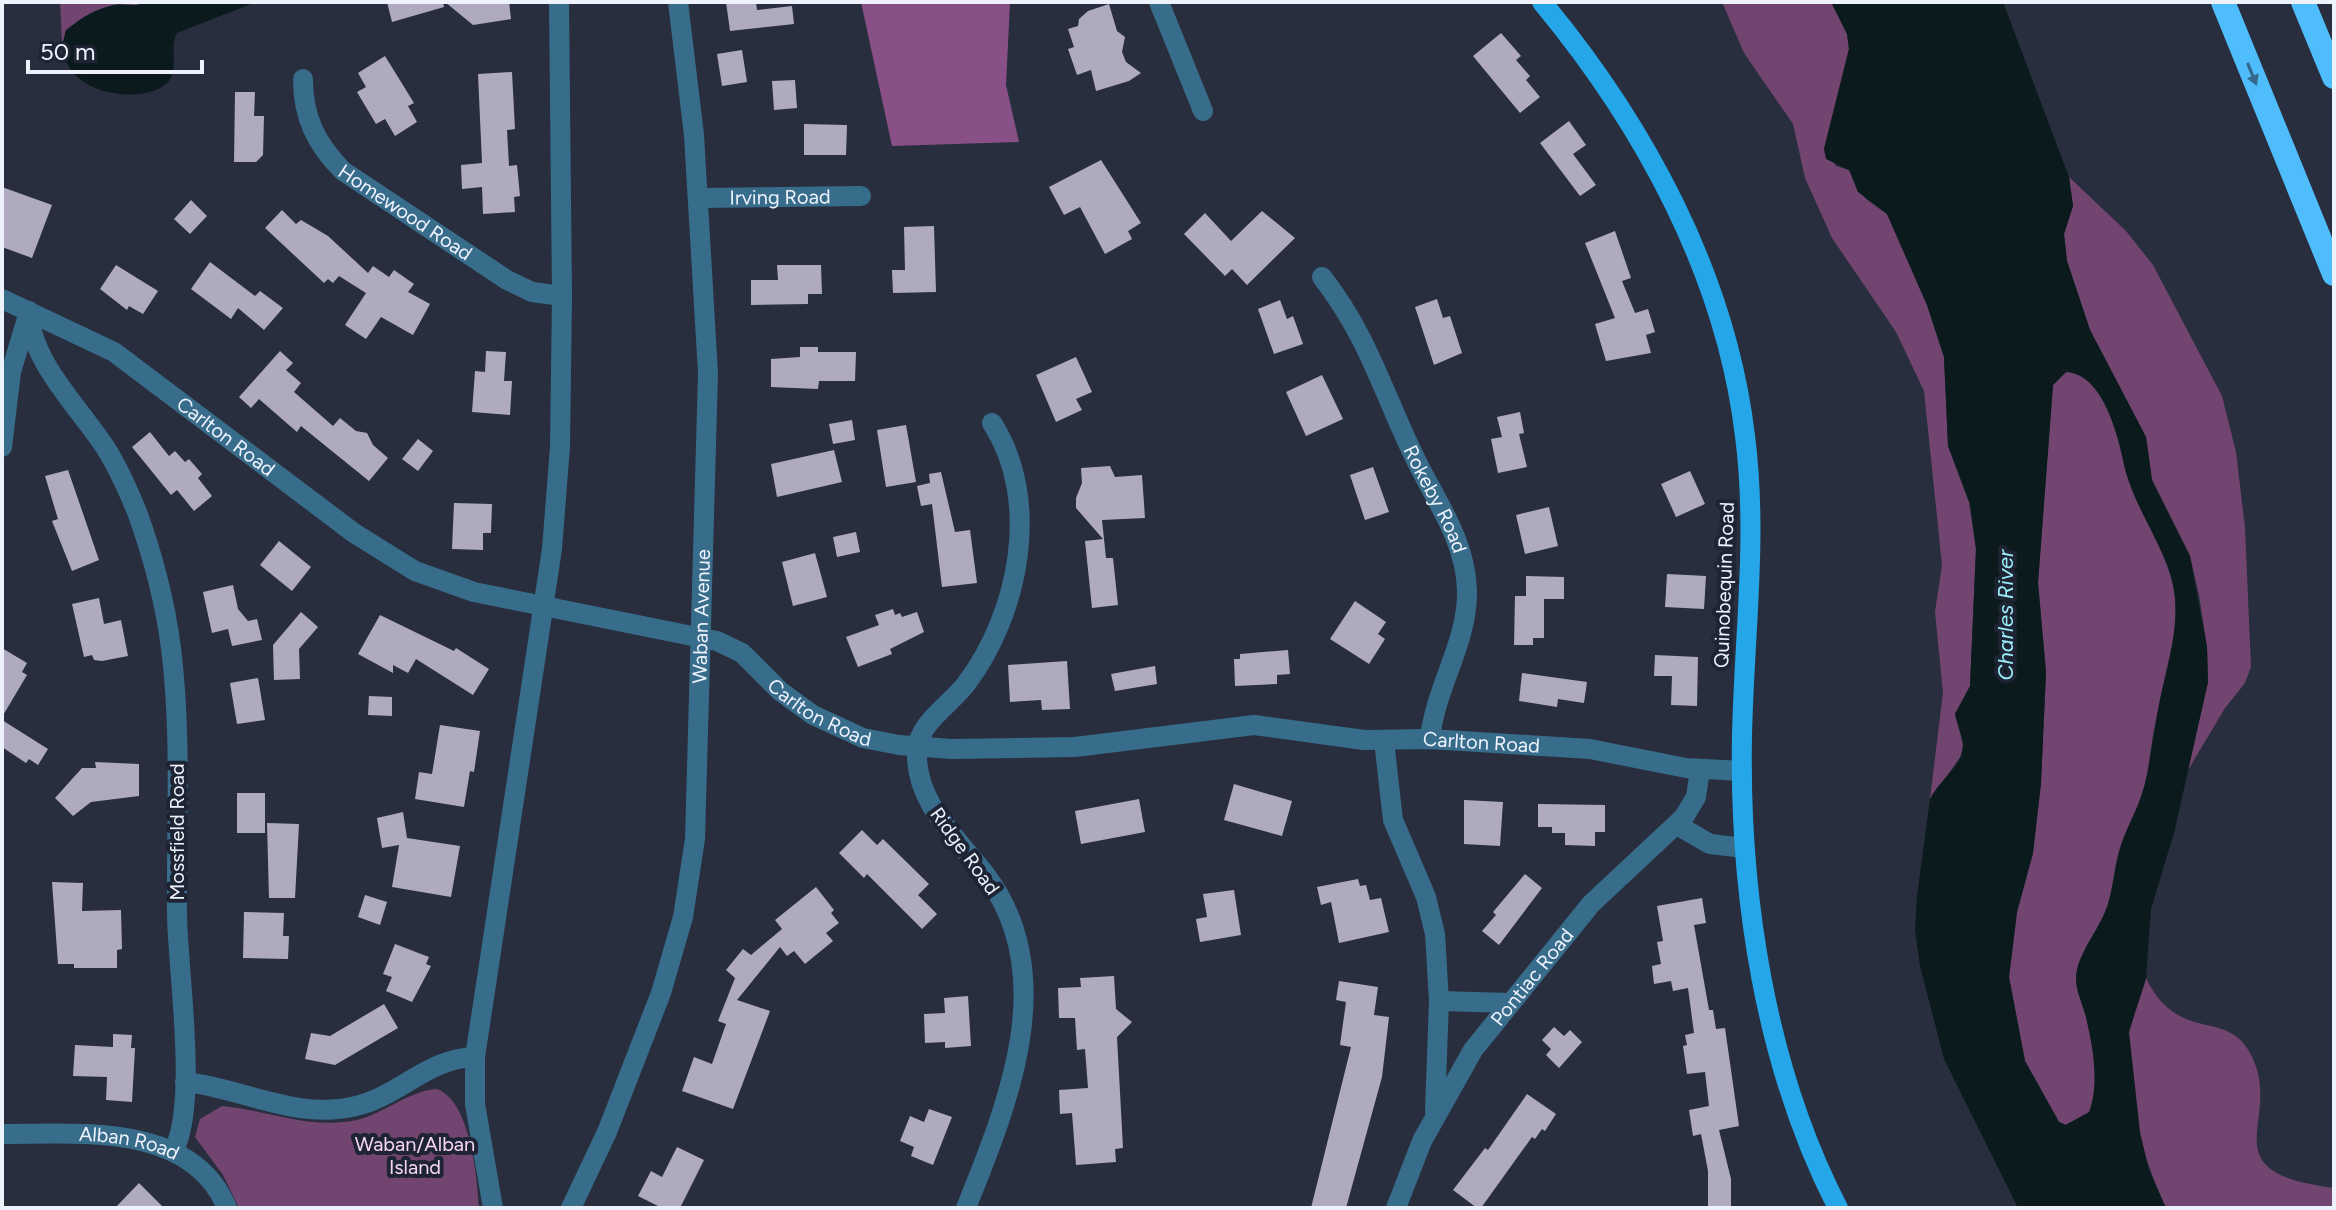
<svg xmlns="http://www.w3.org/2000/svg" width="2336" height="1210" viewBox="0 0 2336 1210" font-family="Figtree,sans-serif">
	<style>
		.green { fill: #71456f }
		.forest { fill: #895087 }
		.water { fill: #0b1b1d; fill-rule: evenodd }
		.building { fill: #b0aabe }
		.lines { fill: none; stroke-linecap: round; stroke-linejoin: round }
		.minor { stroke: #386c8b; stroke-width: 20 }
		.major { stroke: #25a6e8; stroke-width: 20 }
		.highway { stroke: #4fbcfb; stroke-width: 24 }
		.oneway { fill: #34688d }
		.labels { text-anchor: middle; stroke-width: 8; stroke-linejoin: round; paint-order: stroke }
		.street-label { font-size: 20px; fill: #eef2fd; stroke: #1e2433 }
		.park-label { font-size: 20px; fill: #f7d5f4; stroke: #1e2433 }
		.water-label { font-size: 22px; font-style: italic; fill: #99ecf8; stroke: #1e2433 }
	</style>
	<rect width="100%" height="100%" fill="#282e3d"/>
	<g class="green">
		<path d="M60 2H146C135 8 127 3 115 5 93 9 68 22 62 44Z"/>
		<path d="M1722 2H1831L1847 34 1849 49 1824 149 1836 166 1849 170 1866 199 1887 214 1927 305 1944 357 1948 446 1969 503 1976 549 1970 686 1955 714 1963 745 1961 756 1930 799 1943 692 1935 612 1942 565 1924 391 1896 332 1832 238 1805 178 1793 124 1744 53Z"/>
		<path d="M2069 177 2126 231 2153 265 2222 396 2236 452 2245 528 2251 667 2245 683 2225 708 2188 770 2208 682 2207 647 2199 595 2190 556 2152 480 2146 437 2090 330 2067 261 2064 234 2073 206Z"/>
		<path d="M2066 372C2104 374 2119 439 2126 469 2136 513 2172 556 2175 598 2179 643 2162 691 2153 735 2149 757 2148 779 2141 801 2135 818 2125 833 2119 851 2114 868 2113 887 2108 904 2101 927 2082 947 2077 970 2073 986 2082 1001 2086 1017 2093 1047 2099 1082 2090 1112L2065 1125 2059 1122 2025 1061 2009 977 2017 912 2033 853 2041 783 2046 672 2038 583 2053 385Z"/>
		<path d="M2146 978C2177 1042 2223 1011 2247 1048 2291 1116 2200 1171 2334 1188V1208H2166C2145 1166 2121 1079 2129 1032 2132 1013 2142 997 2146 978Z"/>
		<path d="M437 1089C470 1101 477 1175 479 1208H239L223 1175 195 1137 200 1119 222 1106C268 1110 309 1130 357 1120 385 1113 408 1091 437 1089Z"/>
	</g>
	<path class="forest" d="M861 2H1010L1006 85 1019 142 892 146Z"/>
	<g class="water">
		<path d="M146 2H256L177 33C169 48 179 68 169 81 148 108 46 96 66 30 80 19 96 9 114 5 125 3 135 8 146 2Z"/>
		<path d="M1831 2H2003L2069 177 2073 206 2064 234 2067 261 2090 330 2146 437 2152 480 2190 556 2207 647 2208 682 2174 833 2151 909 2146 978 2129 1032 2140 1132 2148 1167 2166 1208H2018L1944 1059 1920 966 1915 930 1917 896 1930 799C1938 781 1963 767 1963 745 1963 735 1957 725 1955 714L1970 686 1976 549 1970 503 1948 446 1944 357 1927 305 1887 214 1858 192 1849 170 1826 159 1824 149 1849 49 1847 34ZM2066 372C2104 373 2119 439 2125 469 2136 513 2172 555 2175 598 2178 632 2167 666 2160 699 2154 727 2152 756 2145 783 2140 805 2128 824 2121 845 2115 864 2114 885 2108 904 2101 927 2082 948 2077 970 2073 986 2082 1001 2086 1017 2093 1047 2100 1083 2089 1112L2066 1125 2059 1122 2025 1061 2009 977 2017 912 2033 853 2041 783 2046 672 2038 583 2053 385Z"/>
	</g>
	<g class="building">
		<path d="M387 2H443L444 7 392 22Z"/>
		<path d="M445 2H509L511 19 473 25Z"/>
		<path d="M726 2H756L757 10 792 6 794 24 730 31Z"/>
		<path d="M1109 4 1117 31 1125 37 1122 52 1126 62 1141 73 1129 81 1096 91 1091 70 1077 75 1068 49 1074 47 1068 29 1078 26 1079 19 1088 11Z"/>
		<path d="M1501 33 1521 56 1516 60 1530 76 1526 80 1540 97 1520 113 1473 56Z"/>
		<path d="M742 50 747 82 722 86 717 54Z"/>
		<path d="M385 56 414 103 408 106 417 122 395 136 385 119 376 124 357 92 366 87 358 73Z"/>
		<path d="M512 72 515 129 507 130 509 166 517 165 520 196 514 197 515 212 483 214 482 187 462 189 461 165 482 163 478 74Z"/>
		<path d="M795 80 797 108 774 110 772 81Z"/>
		<path d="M235 92H255L254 116H264L263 155 256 162H234Z"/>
		<path d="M1569 121 1586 145 1573 154 1596 185 1580 196 1540 143Z"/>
		<path d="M804 124 847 125 846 155H804Z"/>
		<path d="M1101 160 1141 223 1128 231 1132 239 1105 254 1080 207 1064 215 1049 187Z"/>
		<path d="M2 187 52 205 32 258 2 247Z"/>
		<path d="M191 200 207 216 190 234 174 219Z"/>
		<path d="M282 210 296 224 301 220 328 236 368 273 373 266 389 277 394 270 414 284 408 292 430 304 413 335 381 317 366 339 345 325 366 293 339 276 333 283 328 279 324 283 265 228Z"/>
		<path d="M1262 211 1295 238 1247 285 1232 269 1225 276 1184 234 1205 213 1231 241Z"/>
		<path d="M934 226 936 292 893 293 892 270H905L904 227Z"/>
		<path d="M1615 231 1631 278 1622 281 1635 313 1648 309 1655 332 1646 335 1651 353 1606 361 1595 324 1615 318 1585 243Z"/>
		<path d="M210 262 255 296 260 291 283 308 264 330 238 308 231 319 191 289Z"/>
		<path d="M116 265 158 291 143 314 129 306 127 310 100 289Z"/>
		<path d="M777 265H821L822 294H808V304L751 305V280H778Z"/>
		<path d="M1437 299 1443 318 1450 316 1462 353 1434 365 1415 307Z"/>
		<path d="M1280 300 1287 319 1293 316 1303 344 1274 354 1258 309Z"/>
		<path d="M800 347H818V352H856L855 381H819L818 389 771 387V359L800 357Z"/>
		<path d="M280 351 293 363 286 370 301 383 294 392 333 426 340 418 356 431 367 433 373 445 388 458 369 481 301 426 297 432 259 399 251 408 239 397Z"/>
		<path d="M486 351 506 352 504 381H512L510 415 472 412 475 371 485 372Z"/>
		<path d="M1076 357 1092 392 1076 399 1082 410 1056 422 1036 375Z"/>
		<path d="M1322 375 1343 419 1306 436 1286 392Z"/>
		<path d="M1520 412 1524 433 1519 434 1527 467 1498 473 1491 439 1502 437 1497 417Z"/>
		<path d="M852 420 855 440 833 444 829 424Z"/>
		<path d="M906 425 916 482 886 487 877 430Z"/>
		<path d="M150 432 169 456 175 451 185 462 189 459 202 474 198 478 212 496 194 511 177 490 171 495 132 447Z"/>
		<path d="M418 439 433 451 418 471 402 459Z"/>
		<path d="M834 450 842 482 777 497 771 464Z"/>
		<path d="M1110 466 1115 477 1142 475 1145 518 1102 520 1106 558H1113L1118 605 1092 608 1085 541 1103 539 1076 508V498L1082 483 1081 468Z"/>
		<path d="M1373 467 1389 512 1365 520 1350 475Z"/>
		<path d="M68 470 99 560 72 571 52 521 58 519 45 476Z"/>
		<path d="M1690 471 1705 504 1676 517 1661 484Z"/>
		<path d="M941 472 955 532 970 530 977 583 942 587 932 504 921 506 917 486 930 483 929 474Z"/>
		<path d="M454 503 492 504 491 533H483V550L452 549Z"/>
		<path d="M1549 507 1558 546 1525 554 1516 515Z"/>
		<path d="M856 532 860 552 837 557 833 537Z"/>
		<path d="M279 541 311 567 292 591 260 565Z"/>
		<path d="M815 553 827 597 793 606 782 562Z"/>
		<path d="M1667 574 1706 576 1704 609 1665 607Z"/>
		<path d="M1526 576 1564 577V599H1544V638H1533V645H1514L1515 596H1526Z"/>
		<path d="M233 585 238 609 248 621 257 619 262 640 232 646 228 629 212 633 203 592Z"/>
		<path d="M99 598 104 624 121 620 128 656 102 661 94 660 92 655 84 657 72 604Z"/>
		<path d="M1355 601 1386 622 1378 634 1385 639 1369 664 1330 639Z"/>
		<path d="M893 609 895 615 900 613 902 617 917 612 924 632 890 649 892 654 858 667 846 637 879 625 875 615Z"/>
		<path d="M301 612 318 627 299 649 300 679 274 680 273 645Z"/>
		<path d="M380 615 454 651 456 648 489 669 473 695 416 659 408 673 393 665V673L358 654Z"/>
		<path d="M2 648 27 663 22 672 27 675 2 717Z"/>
		<path d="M1288 650 1290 674 1277 675V684L1235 686 1234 659H1240V654Z"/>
		<path d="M1655 655 1698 657 1697 706 1671 705 1672 676H1654Z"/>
		<path d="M1067 661 1070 709 1042 710 1041 700 1010 702 1008 665Z"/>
		<path d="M1155 666 1157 684 1115 691 1111 674Z"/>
		<path d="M1522 673 1587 682 1584 703 1558 699 1557 707 1519 701Z"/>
		<path d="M258 678 265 720 237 724 230 683Z"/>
		<path d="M369 696 392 697V716L368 715Z"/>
		<path d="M2 720 48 749 38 765 29 759 26 763 2 747Z"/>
		<path d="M440 725 480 731 474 772 470 771 464 807 415 799 419 772 432 774Z"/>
		<path d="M95 762 139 764V796L91 802 73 816 55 798 82 768H96Z"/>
		<path d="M1234 784 1292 801 1282 836 1224 820Z"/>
		<rect x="237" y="793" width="28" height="40"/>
		<path d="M1139 799 1145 832 1081 844 1075 811Z"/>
		<path d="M1464 800 1503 802 1500 846 1464 844Z"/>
		<path d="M1538 804 1605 805V832H1595V846L1565 845V833H1552V827H1538Z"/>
		<path d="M403 812 407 838 460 846 451 897 392 887 399 845 382 848 377 818Z"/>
		<path d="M267 823 299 824 295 898H269Z"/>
		<path d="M862 830 877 845 883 839 929 884 918 895 937 914 922 929 867 874 864 878 839 853Z"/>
		<path d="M1525 874 1542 888 1499 945 1482 931 1496 915 1493 912Z"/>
		<path d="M1358 879 1360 886 1366 885 1370 900 1381 898 1389 932 1339 943 1331 902 1321 905 1317 887Z"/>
		<path d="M52 882 83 883 82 911 121 910 122 949 117 950V968H74V964H58Z"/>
		<path d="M816 887 834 910 831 913 839 923 826 933 833 941 805 964 794 951 787 956 780 947 737 1000 770 1011 733 1109 682 1091 694 1057 712 1064 726 1024 718 1021 735 978 726 970 743 949 751 955 782 929 775 920Z"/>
		<path d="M1234 890 1241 935 1200 942 1196 919 1207 917 1203 894Z"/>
		<path d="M365 895 387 902 380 925 358 917Z"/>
		<path d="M1702 898 1706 923 1694 925 1709 1010H1713L1716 1029 1725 1028 1739 1126 1719 1130 1731 1179V1208H1708V1171L1701 1134 1693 1136 1689 1110 1709 1106 1705 1072 1687 1074 1683 1046 1687 1045 1685 1035 1694 1033 1688 988 1673 991 1671 981 1654 984 1652 966 1661 964 1657 942 1663 941 1657 906Z"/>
		<path d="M244 912 284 913 283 936H289L288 959 243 958Z"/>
		<path d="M395 944 429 957 426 964 431 966 412 1002 386 991 392 977 383 974Z"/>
		<path d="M1114 976 1116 1009 1132 1022 1117 1037 1123 1148 1115 1149 1116 1162 1076 1165 1072 1113 1060 1114 1059 1090 1088 1088 1085 1049 1077 1050 1075 1018H1059L1058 988 1081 987 1080 978Z"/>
		<path d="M1339 981 1378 987 1374 1015 1389 1017 1382 1077 1346 1208H1311L1351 1047 1340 1045 1346 1002 1336 1000Z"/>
		<path d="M968 996 971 1046 945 1048V1042L925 1043 924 1014 945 1013 944 998Z"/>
		<path d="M384 1004 398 1028 335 1065 305 1059 311 1033 330 1036Z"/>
		<path d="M1554 1027 1564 1036 1570 1030 1582 1042 1559 1068 1546 1055 1551 1049 1542 1040Z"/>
		<path d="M113 1034 132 1035 131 1048H135L132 1102 106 1100 107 1077 73 1076 75 1045 113 1047Z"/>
		<path d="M1527 1094 1556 1114 1545 1131 1542 1129 1535 1139 1532 1137 1481 1208H1477L1453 1190 1485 1148 1488 1150Z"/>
		<path d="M929 1109 952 1117 933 1165 911 1156 914 1147 900 1141 910 1116 924 1122Z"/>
		<path d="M677 1147 704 1160 680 1208H662L638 1196 651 1171 662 1177Z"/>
		<path d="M139 1183 164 1208H115Z"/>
	</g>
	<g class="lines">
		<g class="minor">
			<path d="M1159 2 1203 111"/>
			<path id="s1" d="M303 79C303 117 316 144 343 171L507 280 532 292 562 296"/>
			<path id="s2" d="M698 198 861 196"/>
			<path id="s3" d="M1322 277C1368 336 1382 390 1414 456 1435 500 1466 540 1467 591 1468 642 1435 688 1430 739"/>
			<path id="s4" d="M2 299 114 352 354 533 415 571 474 592 717 641 742 653 780 691 813 715 863 738 899 745 951 749 1075 747 1254 725 1364 740 1430 739 1590 749 1686 768 1742 771"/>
			<path d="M29 311C30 361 79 407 105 447 118 467 128 490 137 512 153 556 165 602 171 648 182 736 176 826 177 915 178 974 198 1101 174 1150"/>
			<path d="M2 447 11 372 28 315"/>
			<path d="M1384 741 1393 820 1426 897 1435 934 1439 1001 1435 1111"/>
			<path d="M1677 825 1710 844 1745 848"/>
			<path d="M1439 1001 1510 1003"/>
			<path d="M185 1082C243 1088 296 1121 356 1106 399 1096 428 1058 475 1057"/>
			<path id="s5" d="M2 1134C80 1134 192 1122 227 1208"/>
			<path d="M493 1208 475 1104V1057L552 549 560 447 562 296 559 2"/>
			<path id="s6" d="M571 1208 607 1132 661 993 683 917 695 839 708 373 694 135 678 2"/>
			<path d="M966 1208C1007 1106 1062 975 985 874 956 836 915 803 917 751 918 723 950 705 966 684 1019 614 1042 500 992 423"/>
			<path id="s7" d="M1396 1208 1422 1141 1473 1050 1591 904 1684 817 1696 797 1700 770"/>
		</g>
		<path class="major" d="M1542 2C1644 125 1726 275 1745 436 1758 537 1744 636 1742 736 1739 894 1765 1067 1838 1208"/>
		<g class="highway">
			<path d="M2223 2 2334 274"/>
			<path d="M2303 2 2334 77"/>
		</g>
	</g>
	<defs><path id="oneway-solid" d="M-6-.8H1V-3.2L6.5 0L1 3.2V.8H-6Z" transform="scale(2)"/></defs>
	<use class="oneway" href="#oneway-solid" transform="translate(2252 74) rotate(68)"/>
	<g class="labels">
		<g class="street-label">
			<text dy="7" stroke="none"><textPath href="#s2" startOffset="82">Irving Road</textPath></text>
			<text dy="7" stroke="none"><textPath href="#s1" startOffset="178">Homewood Road</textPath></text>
			<text dy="7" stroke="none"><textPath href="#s4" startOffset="264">Carlton Road</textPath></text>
			<text dy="7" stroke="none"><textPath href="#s3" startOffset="250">Rokeby Road</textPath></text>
			<text transform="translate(1724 585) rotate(-88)" y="7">Quinobequin Road</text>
			<text dy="7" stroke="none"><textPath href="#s6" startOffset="614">Waban Avenue</textPath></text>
			<text dy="7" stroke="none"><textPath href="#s4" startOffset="934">Carlton Road</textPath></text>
			<text dy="7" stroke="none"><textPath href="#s4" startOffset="1606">Carlton Road</textPath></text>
			<text transform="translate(177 832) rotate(-90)" y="7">Mossfield Road</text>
			<text transform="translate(965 851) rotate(54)" y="7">Ridge Road</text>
			<text dy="7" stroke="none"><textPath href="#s7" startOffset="270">Pontiac Road</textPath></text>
			<text dy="7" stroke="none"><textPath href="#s5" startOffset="128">Alban Road</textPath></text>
		</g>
		<g class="park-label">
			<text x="415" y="1151">Waban/Alban<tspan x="415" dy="23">Island</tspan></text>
		</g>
		<g class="water-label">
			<text transform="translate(2005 615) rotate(-90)" y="8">Charles River</text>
		</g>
	</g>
	<rect width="2336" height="1210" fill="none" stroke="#eef2fd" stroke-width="8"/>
	<path d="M28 60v12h174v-12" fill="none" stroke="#eef2fd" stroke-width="4"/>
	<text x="40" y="60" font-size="24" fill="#eef2fd" stroke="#1e2433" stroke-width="6" paint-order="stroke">50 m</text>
</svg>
